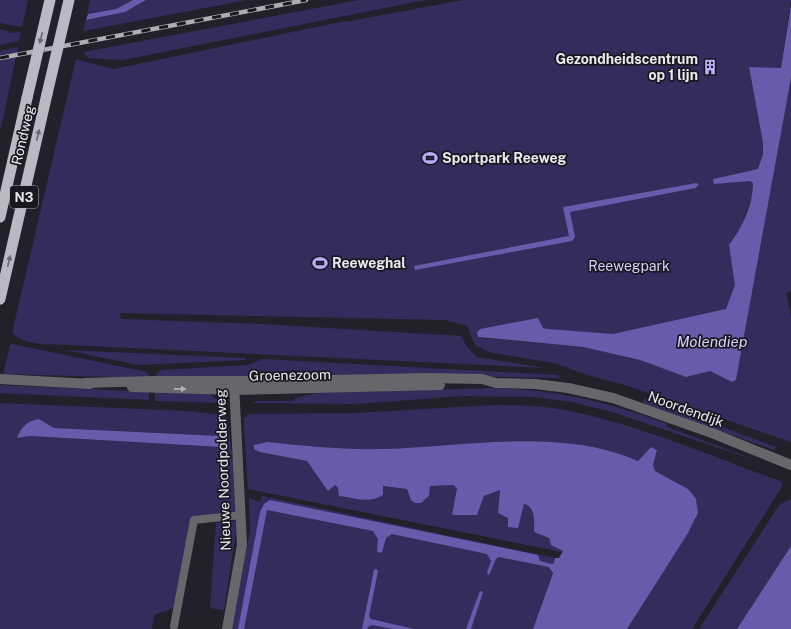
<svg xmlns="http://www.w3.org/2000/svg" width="791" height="629" viewBox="0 0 791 629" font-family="'Public Sans',sans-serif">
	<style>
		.green { fill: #352c5e; fill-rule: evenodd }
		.water { fill: #695bab }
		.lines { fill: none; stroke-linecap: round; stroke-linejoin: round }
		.pedestrian { stroke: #67666b; stroke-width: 8 }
		.minor { stroke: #67666b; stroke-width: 10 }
		.tertiary { stroke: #67666b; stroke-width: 10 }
		.trunk { stroke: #b9b8c4; stroke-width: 11 }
		.rail-casing { stroke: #adadb4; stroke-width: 4.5 }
		.rail { stroke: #191821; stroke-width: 3; stroke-dasharray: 9; stroke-linecap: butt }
		.trunk-bridge { stroke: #b9b8c4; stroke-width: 11 }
		.oneway { fill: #696872 }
		.oneway2 { fill: #b4b4ba }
		.labels { text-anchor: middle; stroke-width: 3.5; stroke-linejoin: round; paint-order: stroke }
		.shield { fill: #191821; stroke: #aaaab0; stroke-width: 1 }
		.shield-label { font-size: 13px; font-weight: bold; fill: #e8e8ee }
		.poi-label { font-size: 14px; font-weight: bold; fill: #e8e8ee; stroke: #191821; text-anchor: start }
		.street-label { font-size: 14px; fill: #e8e8ee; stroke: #191821 }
		.park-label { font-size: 14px; fill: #d3cffb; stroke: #191821 }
		.water-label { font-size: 15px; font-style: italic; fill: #d7d2ff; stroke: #191821 }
	</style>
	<rect width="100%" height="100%" fill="#22212b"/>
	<g class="green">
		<path d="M0 0H28L22 27 0 23Z"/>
		<path d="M90 0H133L116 9 87 14Z"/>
		<path d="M146 0H247L83 31 86 20 125 12Z"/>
		<path d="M359 0H425L123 60 88 58 84 52Z"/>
		<path d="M463 0H791L781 68H749L763 143V154L758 169 713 179 758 178 742 225 738 284 728 310 605 338 477 336 480 338 583 347 640 360 686 377 710 371 732 382 736 380 791 78V291L786 293 791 316V442L628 386 584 374 558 364 489 352 475 345 467 326 445 320 120 313 121 319 262 324 461 336 468 348 477 357 544 368 68 345C50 344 26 346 12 333L76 59 113 69 119 68 345 21V22ZM696 183 699 184 696 188 565 212 563 207Z"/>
		<path d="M0 29 12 33 21 32 19 41 0 45Z"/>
		<path d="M18 47 3 119 0 130V51Z"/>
		<path d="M12 344 147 372 150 378 3 374 10 345Z"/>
		<path d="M66 350 245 358 246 360 138 365Z"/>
		<path d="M263 359 557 375 562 378 450 376 329 377 306 373 307 371 292 370 256 375 255 378H156V374L162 370 248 365Z"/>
		<path d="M0 385 149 392V400L0 393Z"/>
		<path d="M493 388C557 390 605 401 666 423L667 427 764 463 612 412 572 402 534 397 464 396 354 404 252 403 257 401H294L295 398 318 393Z"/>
		<path d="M155 392 209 394 222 403 155 401Z"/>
		<path d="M644 398 776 447 774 450 643 403Z"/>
		<path d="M0 403 188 411 222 415V417L227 418 240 510 197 516 173 608 154 615 152 629H0ZM39 419 54 428 220 436 221 447 30 436 17 438Z"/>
		<path d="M494 405C519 405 545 406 570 411 642 426 711 456 780 481L783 485 692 629H627L696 519 688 489 655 471 653 465 657 450 651 447 638 461C562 427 463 447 383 449 345 450 306 446 268 442L260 452 307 461 328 490 335 485 338 488 340 496 365 500 383 495V486L408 489 415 503H421L429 496 430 486 453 485 457 488 452 515H477L484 496 500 490 498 513C506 510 528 498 533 510 535 516 534 526 534 532L549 538 563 550 562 552 248 489 244 427V417H247V414L356 413Z"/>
		<path d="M262 496 555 558 552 574 533 629H231L250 532 249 498 260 502Z"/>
		<path d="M791 499V546L737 629H699L780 504Z"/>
		<path d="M235 521 236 531 224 610 210 608 216 523Z"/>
	</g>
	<g class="water">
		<path d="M133 0H146L125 12 86 20 88 14 116 9Z"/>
		<path d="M791 5V78L736 380 732 382 710 371 686 377 640 360 583 347 478 337 477 333 480 329 538 318 543 328 547 329 613 334 726 309 735 285 729 245C742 228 753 205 753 183L750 181 714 184 713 179 758 169 763 154V143L749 67 781 68Z"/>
		<path d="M696 183 699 184 696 188 570 212 575 237 572 241 415 270 414 266 569 236 563 207Z"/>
		<path d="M39 419 54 428 220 436 221 447 30 436 17 438C21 427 27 421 39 419Z"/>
		<path d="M268 442C306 446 345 450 383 449 464 447 561 427 638 461L651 447 657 450 653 465 655 471 688 489 696 499 698 513 688 533 627 629H533L553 573 549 567 499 557 496 559 489 575 487 573 491 561 487 554 392 534 386 538 382 552 379 553 377 551 378 539 373 531 267 510 244 629H238L260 512 264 504 270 500 538 555 540 561 551 564 554 563 555 558H559L563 551 551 545 549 538 534 532C534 521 536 507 524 504L518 528 508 527V518L498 513 500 490 484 496 477 515H452L457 488 453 485 430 486 429 496 421 503H415L411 500 407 489 383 486V495C369 504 355 498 339 496L338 488 335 485 328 491 307 461 260 452 254 449V445Z"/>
		<path d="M791 546V629H737Z"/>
		<path d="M376 569 378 571 369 616 371 619 414 629H393L372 625 369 626 367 629H362L374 570Z"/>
		<path d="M480 591 483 592 471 629H466Z"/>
	</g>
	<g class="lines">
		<path class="pedestrian" d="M174 626 194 520 241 515"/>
		<path class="minor" d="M227 629 242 545 234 383"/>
		<g class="tertiary">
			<path d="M0 379 90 384"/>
			<path d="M85 383 153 381H286L426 378 482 379 496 383 535 384 568 388 613 398 712 433 791 465"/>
			<path d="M132 387 235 390 440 385"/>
		</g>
		<g class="trunk">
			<path d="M0 217 27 98"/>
			<path d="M0 299 47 94"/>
		</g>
		<g class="rail-casing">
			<path id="rail" d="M0 58 306 0"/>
		</g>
		<use href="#rail" class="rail"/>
		<g class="trunk-bridge">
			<path d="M47 94 69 0"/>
			<path d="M27 98 50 0"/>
		</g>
	</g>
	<defs><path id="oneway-solid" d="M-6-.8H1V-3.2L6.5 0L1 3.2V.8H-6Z"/></defs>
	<g class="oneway">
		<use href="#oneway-solid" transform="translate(41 38) rotate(103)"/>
		<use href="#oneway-solid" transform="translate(38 135) rotate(-77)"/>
		<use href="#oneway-solid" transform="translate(9 261) rotate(-77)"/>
	</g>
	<use class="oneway2" href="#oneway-solid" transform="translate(180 389) rotate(1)"/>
	<defs>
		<g id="building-bare" transform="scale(1.2)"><path d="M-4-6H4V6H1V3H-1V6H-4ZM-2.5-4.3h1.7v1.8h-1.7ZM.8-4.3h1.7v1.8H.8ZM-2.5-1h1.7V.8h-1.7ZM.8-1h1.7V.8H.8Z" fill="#b6acf8" stroke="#191821" stroke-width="2.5" paint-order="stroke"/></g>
		<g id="stadium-bare" transform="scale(1.2)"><path d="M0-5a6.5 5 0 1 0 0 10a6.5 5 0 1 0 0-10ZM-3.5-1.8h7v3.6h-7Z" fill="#b6acf8" stroke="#191821" stroke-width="2.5" paint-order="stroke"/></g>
	</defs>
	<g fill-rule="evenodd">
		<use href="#building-bare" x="710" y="67"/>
		<use href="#stadium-bare" x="430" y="158"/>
		<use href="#stadium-bare" x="320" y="263"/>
	</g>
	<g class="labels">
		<rect class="shield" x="10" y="186" width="28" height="22" rx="3"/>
		<g class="shield-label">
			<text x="24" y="202">N3</text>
		</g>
		<g class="poi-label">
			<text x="698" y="64" text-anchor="end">Gezondheidscentrum<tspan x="698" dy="16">op 1 lijn</tspan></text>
			<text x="442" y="163">Sportpark Reeweg</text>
			<text x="332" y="268">Reeweghal</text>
		</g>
		<g class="street-label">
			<text transform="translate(23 135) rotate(-77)" y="5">Rondweg</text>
			<text transform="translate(290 375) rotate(-1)" y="5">Groenezoom</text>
			<text transform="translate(686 409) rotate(20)" y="5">Noordendijk</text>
			<text transform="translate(223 470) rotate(-92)" y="5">Nieuwe Noordpolderweg</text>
		</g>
		<g class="park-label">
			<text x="629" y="271">Reewegpark</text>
		</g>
		<g class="water-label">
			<text x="712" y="347">Molendiep</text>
		</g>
	</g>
</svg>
